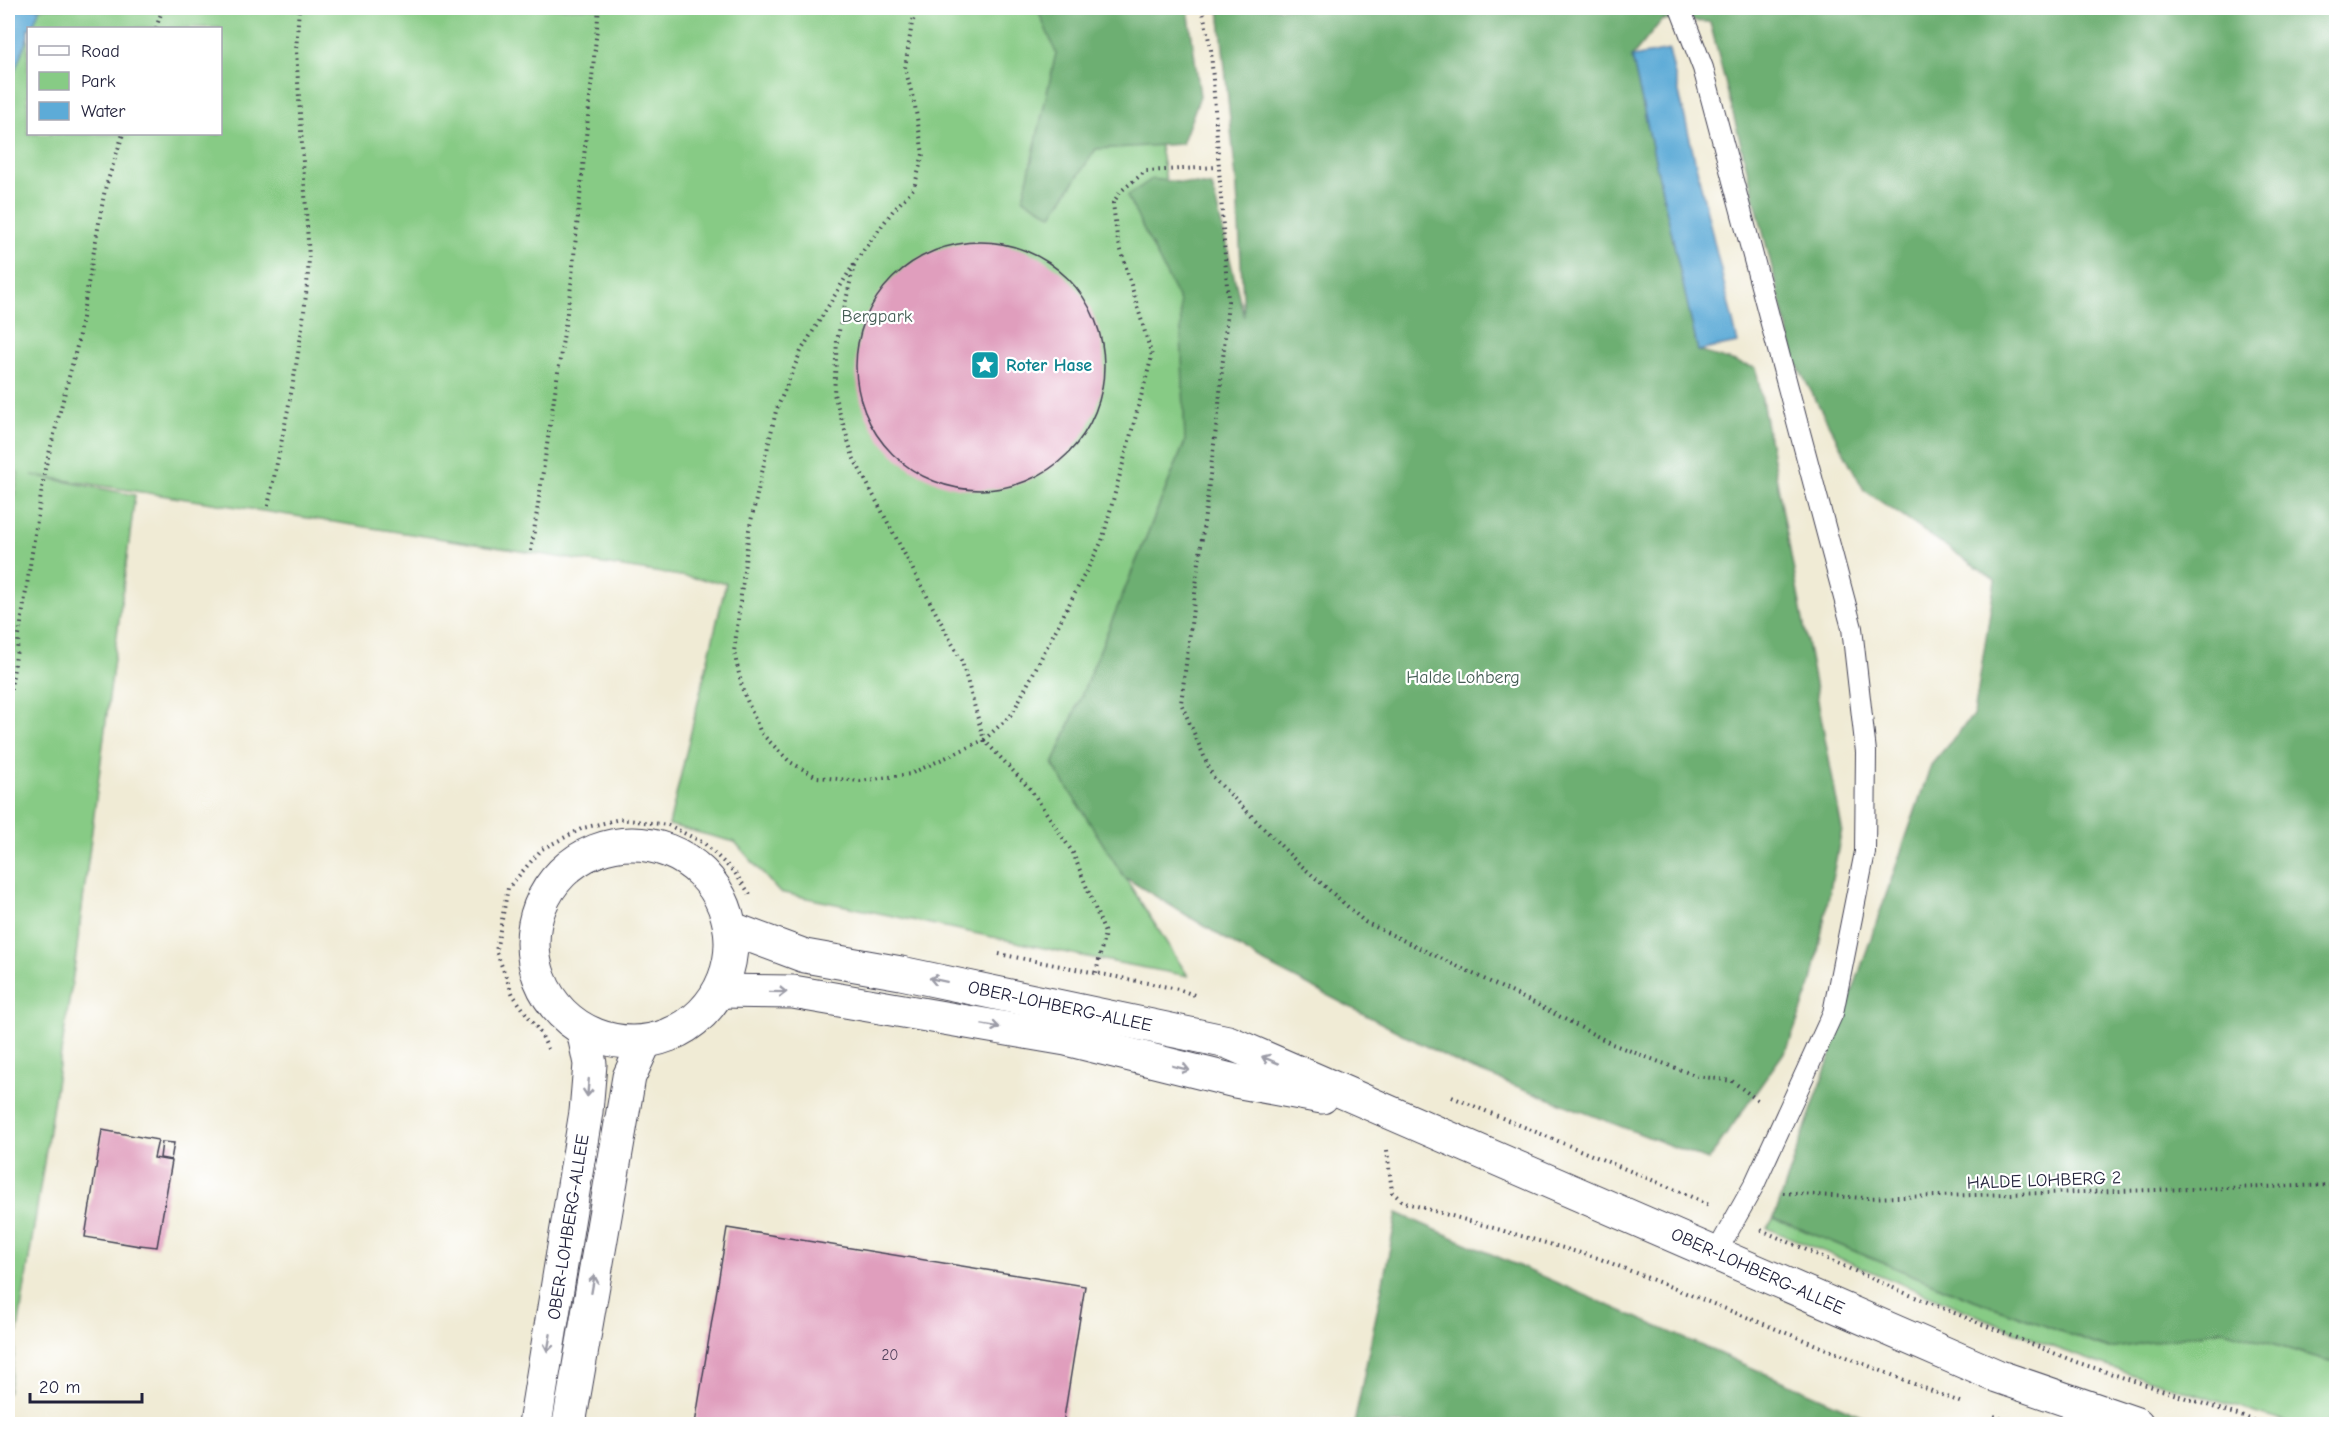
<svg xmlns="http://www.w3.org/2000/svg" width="2344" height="1432" viewBox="0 0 2344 1432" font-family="'Comic Neue',sans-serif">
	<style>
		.green { fill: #87cb85; stroke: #547660; stroke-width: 1.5; fill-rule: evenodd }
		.forest { fill: #6daf72; stroke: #486856; stroke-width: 1.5 }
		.water { fill: #5dabd7; stroke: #406689; stroke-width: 1.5 }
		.building { fill: #e09ebd }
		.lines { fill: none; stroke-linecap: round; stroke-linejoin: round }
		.service-casing { stroke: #414052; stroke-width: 22 }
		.tertiary-casing { stroke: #414052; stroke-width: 35 }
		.path { stroke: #414052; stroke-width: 4; stroke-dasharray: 1.5 4.5; stroke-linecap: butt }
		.service { stroke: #fff; stroke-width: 20 }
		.tertiary { stroke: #fff; stroke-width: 33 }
		.oneway { stroke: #9c9ca7 }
		.labels { text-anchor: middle; stroke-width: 4.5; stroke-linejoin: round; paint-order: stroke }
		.number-label { font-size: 15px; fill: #52415c }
		.park-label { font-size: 18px; fill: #455d55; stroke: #fff }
		.culture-label { font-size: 18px; font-weight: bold; fill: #0d838f; stroke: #fff; text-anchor: start }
		.street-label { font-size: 18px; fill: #22223b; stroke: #fff }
	</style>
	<rect width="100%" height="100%" fill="#fff"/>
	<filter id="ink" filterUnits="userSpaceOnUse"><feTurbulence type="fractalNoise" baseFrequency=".0167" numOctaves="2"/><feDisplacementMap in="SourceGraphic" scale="12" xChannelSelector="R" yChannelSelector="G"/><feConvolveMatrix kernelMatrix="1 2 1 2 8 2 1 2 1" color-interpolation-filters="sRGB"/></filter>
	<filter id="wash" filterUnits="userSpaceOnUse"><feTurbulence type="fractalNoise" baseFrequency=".008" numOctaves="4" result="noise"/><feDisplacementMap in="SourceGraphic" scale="24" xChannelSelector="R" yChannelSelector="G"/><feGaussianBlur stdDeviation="1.35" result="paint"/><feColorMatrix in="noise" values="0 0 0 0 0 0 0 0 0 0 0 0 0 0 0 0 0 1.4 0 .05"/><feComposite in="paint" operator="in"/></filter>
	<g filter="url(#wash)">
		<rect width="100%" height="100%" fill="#f0ebd5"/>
		<g class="green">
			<path d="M8 8H1140L1143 52 1181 264 1185 442 1053 765 1188 976 1082 956 779 892 735 842 669 825 726 583 32 475 135 495 75 963 8 1394V534L18 473 8 471ZM28 28H220V134H28Z"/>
			<path d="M1774 1218 1966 1297 2108 1349 2224 1330 2336 1363V1424H2291L2124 1372 2053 1347 1767 1228Z"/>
		</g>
		<g class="forest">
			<path d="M1037 8H1188L1200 96 1182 144 1096 149 1052 215 1023 199 1056 53Z"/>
			<path d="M1219 8H2336V1363L2224 1330 2109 1349 1966 1297 1774 1218 1931 765 1974 714 1995 580 1864 490 1796 363 1710 22 1662 20 1632 57 1698 351 1756 368 1842 829 1812 982 1788 1047 1708 1160 1464 1066 1265 963 1124 877 1053 765 1185 442 1180 302 1127 196 1152 179 1212 186 1244 317 1237 189Z"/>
			<path d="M1397 1213 1881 1424H1354Z"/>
		</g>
		<g class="water">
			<path d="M8 8H40L32 28H28V36L8 89Z"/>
			<path d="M1669 50 1738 343 1698 351 1632 57Z"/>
		</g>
		<g id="blocks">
			<g class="building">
				<circle cx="980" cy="366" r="124"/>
				<path d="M102 1130 158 1140 154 1158 172 1161 157 1247 140 1245V1246L85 1237Z"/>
				<path d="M162 1142 174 1143 171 1160 160 1158Z"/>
				<path d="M727 1228 1085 1286 1063 1424H695Z"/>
			</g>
		</g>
	</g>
	<g filter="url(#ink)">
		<use href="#blocks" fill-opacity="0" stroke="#414052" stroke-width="1.5"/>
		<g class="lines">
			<g class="service-casing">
				<path id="service" d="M1680 8 1703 68 1852 628 1866 752 1865 852 1833 1013 1754 1185 1716 1253"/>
			</g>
			<g class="tertiary-casing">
				<g id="tertiary">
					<circle cx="632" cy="943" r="99"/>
					<path d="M730 928 805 956 901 973 1228 1042 1997 1376 2137 1424"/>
					<path d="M719 991 793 992 1066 1039 1235 1081 1322 1097"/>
					<path d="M535 1424 586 1112 590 1064 583 1030"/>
					<path d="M569 1424 629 1077 645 1042"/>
				</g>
			</g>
			<g class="path">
				<path d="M918 8 912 23 905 68 915 106 923 154 914 188 892 212 855 262 801 351 776 411 749 530 734 652 743 691 761 733 790 762 817 777 860 781 910 774 984 740 1031 790 1073 853 1105 933 1096 973"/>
				<path d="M1202 8 1211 50 1228 301 1219 405 1181 703 1213 777 1294 859 1365 922 1536 1004 1612 1044 1697 1076 1732 1081 1760 1102"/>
				<path d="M156 28 163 8"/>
				<path d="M854 265 837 340 834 394 853 457 962 662 984 740 1012 714 1102 541 1152 356 1117 237 1113 203 1121 191 1146 171 1218 167"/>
				<path d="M268 506C285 424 304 342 309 258L296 50 299 8"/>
				<path d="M531 551 571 286 599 8"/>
				<path d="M8 707 45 469 77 346 105 189 123 134"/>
				<path d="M999 954 1178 989 1197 996"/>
				<path d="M548 1049 541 1034 513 995 496 951 508 888 542 849 583 828 620 819 668 825 704 843 735 873 752 897"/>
				<path d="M1452 1097 1683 1193 1711 1206"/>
				<path d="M1387 1150 1392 1192 1403 1202 1598 1258 1962 1403"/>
				<path d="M1783 1193 1865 1198 2336 1185"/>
				<path d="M1761 1230 1905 1293 2076 1362 2265 1424"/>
				<path d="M1994 1416 2016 1424"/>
			</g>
			<use href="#service" class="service"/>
			<use href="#tertiary" class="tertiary"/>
		</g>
		<defs><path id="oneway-shaft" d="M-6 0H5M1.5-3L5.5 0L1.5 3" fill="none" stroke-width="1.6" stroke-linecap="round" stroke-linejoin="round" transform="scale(1.5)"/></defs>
		<g class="oneway">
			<use href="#oneway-shaft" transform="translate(938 980) rotate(-168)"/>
			<use href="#oneway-shaft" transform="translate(778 992) rotate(1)"/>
			<use href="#oneway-shaft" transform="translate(991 1026) rotate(10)"/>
			<use href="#oneway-shaft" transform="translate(1270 1060) rotate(-157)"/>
			<use href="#oneway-shaft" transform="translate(1181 1068) rotate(14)"/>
			<use href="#oneway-shaft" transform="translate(588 1088) rotate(95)"/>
			<use href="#oneway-shaft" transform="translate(593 1284) rotate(-80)"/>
			<use href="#oneway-shaft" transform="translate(549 1343) rotate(100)"/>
		</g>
	</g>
	<defs>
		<g id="sight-square" transform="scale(1.5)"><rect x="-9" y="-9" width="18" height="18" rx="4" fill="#0f9aa8" stroke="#fff"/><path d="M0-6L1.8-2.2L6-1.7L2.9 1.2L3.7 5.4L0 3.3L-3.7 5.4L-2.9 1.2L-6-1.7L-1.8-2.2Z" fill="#fff"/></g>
	</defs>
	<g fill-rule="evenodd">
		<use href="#sight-square" x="985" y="365"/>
	</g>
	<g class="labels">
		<g class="number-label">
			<text x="890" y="1360">20</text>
		</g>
		<g class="park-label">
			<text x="877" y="322">Bergpark</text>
			<text x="1463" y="683">Halde Lohberg</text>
		</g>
		<g class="culture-label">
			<text x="1006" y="371">Roter Hase</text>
		</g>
		<g class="street-label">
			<text transform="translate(1060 1006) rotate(12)" y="6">OBER-LOHBERG-ALLEE</text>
			<text transform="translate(2044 1180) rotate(-2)" y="6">HALDE LOHBERG 2</text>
			<text transform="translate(568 1227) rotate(-81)" y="6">OBER-LOHBERG-ALLEE</text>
			<text transform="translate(1758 1271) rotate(24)" y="6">OBER-LOHBERG-ALLEE</text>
		</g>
	</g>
	<rect width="2344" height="1432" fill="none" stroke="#fff" stroke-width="30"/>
	<rect x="27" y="27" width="195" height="108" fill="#ffffff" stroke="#a7a7b1" stroke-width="1.5"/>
	<rect x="39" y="46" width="30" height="9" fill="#ffffff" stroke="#a7a7b1" stroke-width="1.5"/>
	<text x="81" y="57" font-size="18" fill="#22223b">Road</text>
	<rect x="39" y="72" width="30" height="18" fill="#87cb85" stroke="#a7a7b1" stroke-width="1.5"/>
	<text x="81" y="87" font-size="18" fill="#22223b">Park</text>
	<rect x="39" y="102" width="30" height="18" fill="#5dabd7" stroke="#a7a7b1" stroke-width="1.5"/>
	<text x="81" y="117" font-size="18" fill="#22223b">Water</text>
	<path d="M30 1393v9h112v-9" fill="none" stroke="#22223b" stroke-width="3"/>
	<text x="39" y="1393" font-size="18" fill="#22223b" stroke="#ffffff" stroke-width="4.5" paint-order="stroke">20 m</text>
</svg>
